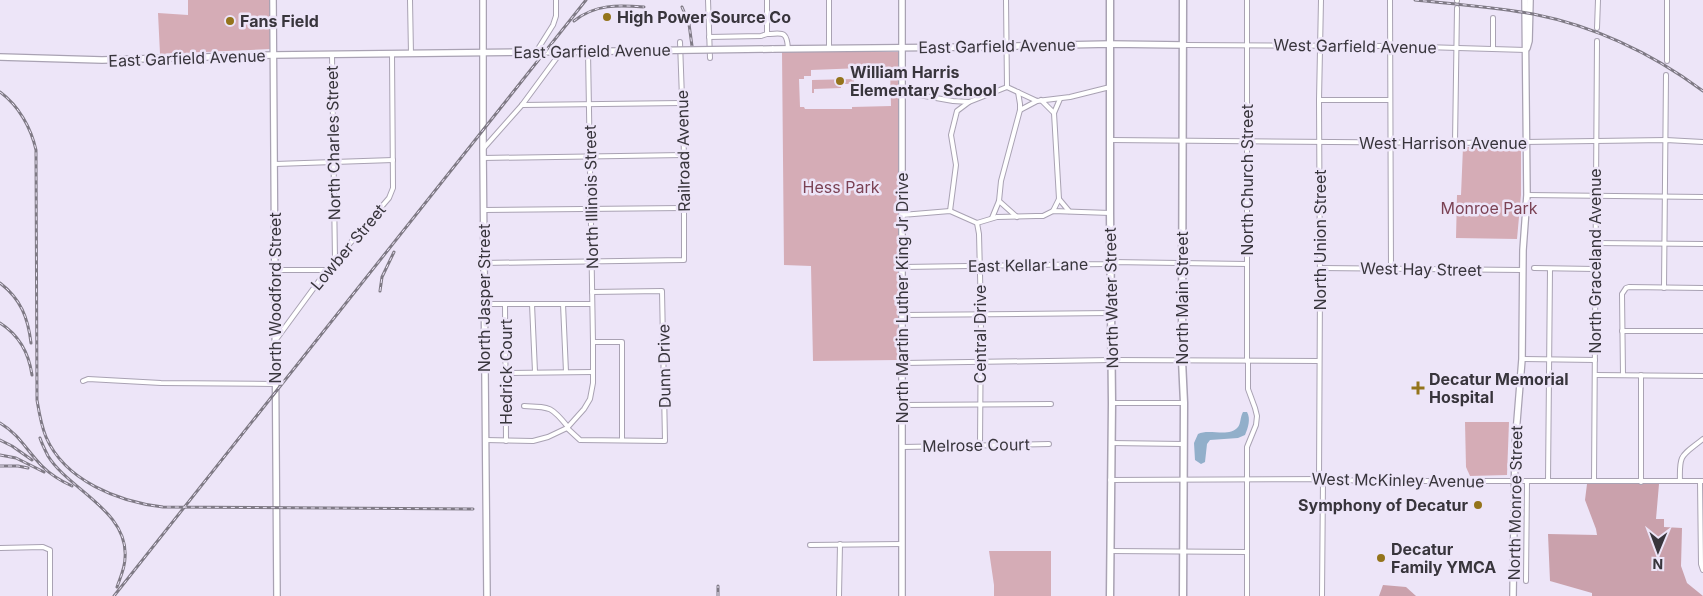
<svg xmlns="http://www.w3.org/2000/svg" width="1703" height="596" viewBox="0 0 1703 596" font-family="Inter,sans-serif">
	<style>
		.green { fill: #d5acb6; fill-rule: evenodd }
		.forest { fill: #caa1ac }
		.water { fill: #92afca }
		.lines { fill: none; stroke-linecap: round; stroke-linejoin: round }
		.street-casing { stroke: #a9a2b3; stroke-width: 6 }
		.secondary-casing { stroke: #a9a2b3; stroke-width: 8 }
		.primary-casing { stroke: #a9a2b3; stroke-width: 9 }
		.street { stroke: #fff; stroke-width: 4 }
		.secondary { stroke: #fff; stroke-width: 5.5 }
		.primary { stroke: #fff; stroke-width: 6 }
		.rail-casing { stroke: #7f7a85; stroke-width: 3 }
		.rail { stroke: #ede5f8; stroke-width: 1; stroke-dasharray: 4; stroke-linecap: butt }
		.secondary-bridge-casing { stroke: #a9a2b3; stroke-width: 8; stroke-linecap: butt }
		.secondary-bridge { stroke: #fff; stroke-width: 5.5 }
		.poi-dot { fill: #94741b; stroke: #ede5f8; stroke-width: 2 }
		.labels { text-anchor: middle; stroke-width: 5; stroke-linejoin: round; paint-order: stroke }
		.poi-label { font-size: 16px; font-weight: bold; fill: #38353c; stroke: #ede5f8; text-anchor: start }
		.street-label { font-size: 16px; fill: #38353c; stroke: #ede5f8 }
		.park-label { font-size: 16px; fill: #7b4254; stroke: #ede5f8 }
	</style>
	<rect width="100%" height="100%" fill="#ede5f8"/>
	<g class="green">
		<path d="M188 0H270V49L160 54 158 13 188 15Z"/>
		<path d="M782 52H898V360L813 361 811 266 784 265ZM890 67 891 106 852 107V109H805L804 107H800L799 79H804V76H811V70L862 68V73H872V69Z"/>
		<path d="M854 79V84H841V88L814 89V93H812V80Z"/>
		<path d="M1463 147 1521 148V195L1517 239 1456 238 1457 195H1461Z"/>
		<path d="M1465 422H1509L1507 475 1470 476 1466 467Z"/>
		<path d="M989 551H1051V596H994V585Z"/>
	</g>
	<g class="forest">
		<path d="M1587 484H1659L1656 519H1664V527L1682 528 1681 566 1687 583 1703 596H1592V593L1550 581 1548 534 1597 535 1596 529 1585 500Z"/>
		<path d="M1383 585 1406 587 1416 596H1379Z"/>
	</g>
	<path class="water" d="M1243 412H1247C1251 419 1248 428 1245 435L1238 438 1210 440 1207 444 1205 462 1201 464 1195 460 1194 443 1198 434C1209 428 1229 438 1238 427 1241 423 1240 417 1243 412Z"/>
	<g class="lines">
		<g class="street-casing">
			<g id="street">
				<path d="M410 0 411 54"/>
				<path d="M708 0 710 58"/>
				<path d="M767 0V34C781 34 787 29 788 49"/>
				<path d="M829 0V49"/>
				<path d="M1006 0 1007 87"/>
				<path d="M1390 0 1391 269"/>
				<path d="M1667 0V61"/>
				<path d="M1457 1V0"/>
				<path d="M1493 18V49"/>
				<path d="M1597 28 1598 0"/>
				<path d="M709 37 761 36 767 34"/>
				<path d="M1184 45 1390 46 1526 50"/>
				<path d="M536 52 553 25 556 16V0"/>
				<path d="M332 55 335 260"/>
				<path d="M902 92 953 101 969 102 1007 87 1037 101 1070 97 1110 87"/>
				<path d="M1041 100 1054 113"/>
				<path d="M1319 100H1390"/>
				<path d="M522 105 682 103"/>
				<path d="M1020 110 1037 101"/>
				<path d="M1111 140 1455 143 1666 140 1703 142"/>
				<path d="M1455 143 1457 8"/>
				<path d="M483 149 522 105 561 52"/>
				<path d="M483 158 684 155"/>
				<path d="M275 164 393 160"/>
				<path d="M1527 195 1703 197"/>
				<path d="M1059 199 1069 211"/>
				<path d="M999 201 1017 217"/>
				<path d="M484 210 684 208"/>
				<path d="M950 211 956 165 951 135 957 111 969 102"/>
				<path d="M1053 211 1059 199 1054 113 1060 99"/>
				<path d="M902 215 950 211 977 223 997 217 1036 216H1043L1053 211 1110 213"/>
				<path d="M992 218 999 201 1001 181 1020 110V104L1018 92"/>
				<path d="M977 223 979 234 981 314 980 445"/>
				<path d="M1595 243 1703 244"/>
				<path d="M484 263 684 260V155L680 42"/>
				<path d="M903 267 1106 264 1111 262 1247 264"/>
				<path d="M1320 268 1522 270"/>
				<path d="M1534 268 1595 269"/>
				<path d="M275 270H327"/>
				<path d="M1664 288 1666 75"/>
				<path d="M485 304H592"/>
				<path d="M505 304 506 441"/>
				<path d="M532 304 535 372"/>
				<path d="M563 304 566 372"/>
				<path d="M903 315 1111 313"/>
				<path d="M1622 331H1703"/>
				<path d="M275 341 327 270 389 198 393 188 392 54"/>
				<path d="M593 342H622V440"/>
				<path d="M1522 359 1595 360"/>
				<path d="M1247 361V0"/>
				<path d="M903 363 1112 360 1319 361"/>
				<path d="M505 373 593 372"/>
				<path d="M1595 375 1703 376"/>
				<path d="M1623 375 1622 294 1626 288 1629 287 1703 288"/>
				<path d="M83 381 88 379 161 383 275 384"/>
				<path d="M1112 403H1184"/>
				<path d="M903 405 1051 404"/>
				<path d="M524 406C550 407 551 406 568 427"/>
				<path d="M567 428 580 440 665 441 662 291 592 292"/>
				<path d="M485 440 533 441 548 437 567 428 584 409 590 399 593 383V342L588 52"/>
				<path d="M1111 443 1183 444"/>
				<path d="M903 447 1049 444"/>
				<path d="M1319 479 1320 285 1319 100 1321 0"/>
				<path d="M1110 480 1323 479 1365 481H1703"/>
				<path d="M1548 481 1550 269"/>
				<path d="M1594 481 1597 41"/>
				<path d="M1680 481C1679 453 1682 456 1703 439"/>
				<path d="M1700 481 1701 564 1703 570"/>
				<path d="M1641 482V375"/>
				<path d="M810 545 902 544"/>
				<path d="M0 548 43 547 50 550V596"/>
				<path d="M1110 551 1247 552"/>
				<path d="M1526 581 1527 481"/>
				<path d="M839 596 840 544"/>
				<path d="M1247 596V447L1256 425 1257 416 1255 408 1248 389V361"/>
				<path d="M1322 596 1323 479"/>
			</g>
		</g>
		<g class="secondary-casing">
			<g id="secondary">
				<path d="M273 0 277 596"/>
				<path d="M483 0V149L487 596"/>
				<path d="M902 0V596"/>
				<path d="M1527 48 1529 41 1530 0"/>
				<path d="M772 49 976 47 1110 44 1184 45"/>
				<path d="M0 57 102 60 273 55 623 51"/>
				<path d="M1513 596 1515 446 1522 359 1523 250 1527 195 1525 0"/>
			</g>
		</g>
		<g class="primary-casing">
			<g id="primary">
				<path d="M1110 0V213L1112 403 1110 596"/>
				<path d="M1183 596 1184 403 1182 360 1183 0"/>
			</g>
		</g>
		<use href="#street" class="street"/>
		<use href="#secondary" class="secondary"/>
		<use href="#primary" class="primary"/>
		<g class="rail-casing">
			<g id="rail">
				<path d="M1415 0C1454 4 1494 7 1533 14 1594 26 1653 54 1703 91"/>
				<path d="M682 7 689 24 692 46"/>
				<path d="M574 21C595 4 618 5 644 7"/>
				<path d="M0 92C19 106 31 128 36 150L37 400C39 412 41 425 46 437 65 481 119 502 163 507L473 509"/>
				<path d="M0 283C21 299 28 318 31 343"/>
				<path d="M380 291 382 277 394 252"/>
				<path d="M0 323C19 335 29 354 32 375"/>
				<path d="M0 423C19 434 27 451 42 466 51 475 61 481 72 486"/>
				<path d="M40 438C42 444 45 450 48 456 69 490 129 511 125 558 125 568 120 578 117 587"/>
				<path d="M0 440 12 446 32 460"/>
				<path d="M0 455 16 458 44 472"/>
				<path d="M0 466H18L28 468"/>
				<path d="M114 596 586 0"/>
				<path d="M718 596V586"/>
			</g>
		</g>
		<use href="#rail" class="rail"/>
		<g class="secondary-bridge-casing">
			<path id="secondary-bridge" d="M623 51 772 49"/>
		</g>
		<use href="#secondary-bridge" class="secondary-bridge"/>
	</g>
	<g class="poi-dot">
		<circle cx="607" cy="17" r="5"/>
		<circle cx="230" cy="21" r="5"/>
		<circle cx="840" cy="81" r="5"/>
		<path d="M1415.5 380.5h5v5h5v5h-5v5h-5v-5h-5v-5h5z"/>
		<circle cx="1478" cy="505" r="5"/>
		<circle cx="1381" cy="558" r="5"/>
	</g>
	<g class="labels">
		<g class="poi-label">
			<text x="617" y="23">High Power Source Co</text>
			<text x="240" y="27">Fans Field</text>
			<text x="850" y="78">William Harris<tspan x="850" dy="18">Elementary School</tspan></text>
			<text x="1429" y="385">Decatur Memorial<tspan x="1429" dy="18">Hospital</tspan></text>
			<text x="1468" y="511" text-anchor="end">Symphony of Decatur</text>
			<text x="1391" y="555">Decatur<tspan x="1391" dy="18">Family YMCA</tspan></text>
		</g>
		<g class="street-label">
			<text transform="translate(997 46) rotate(-1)" y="6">East Garfield Avenue</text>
			<text transform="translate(1355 46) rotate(1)" y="6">West Garfield Avenue</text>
			<text transform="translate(592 51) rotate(-1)" y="6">East Garfield Avenue</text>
			<text transform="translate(187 58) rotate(-2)" y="6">East Garfield Avenue</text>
			<text transform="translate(333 143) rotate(-91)" y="6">North Charles Street</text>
			<text x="1443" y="149">West Harrison Avenue</text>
			<text transform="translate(683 151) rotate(-91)" y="6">Railroad Avenue</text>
			<text transform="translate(1247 180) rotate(-90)" y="6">North Church Street</text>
			<text transform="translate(591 197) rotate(-91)" y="6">North Illinois Street</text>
			<text transform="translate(1320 240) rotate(-90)" y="6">North Union Street</text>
			<text transform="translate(348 247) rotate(-50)" y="6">Lowber Street</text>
			<text transform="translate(1595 261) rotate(-90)" y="6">North Graceland Avenue</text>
			<text transform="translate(1028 265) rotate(-1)" y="6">East Kellar Lane</text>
			<text transform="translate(1421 269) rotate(1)" y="6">West Hay Street</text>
			<text transform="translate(275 298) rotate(-90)" y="6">North Woodford Street</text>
			<text transform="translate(484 298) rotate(-90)" y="6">North Jasper Street</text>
			<text transform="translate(902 298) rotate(-90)" y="6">North Martin Luther King Jr Drive</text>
			<text transform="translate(1111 298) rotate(-91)" y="6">North Water Street</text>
			<text transform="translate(1182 298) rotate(-90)" y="6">North Main Street</text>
			<text transform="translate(980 334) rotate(-90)" y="6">Central Drive</text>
			<text transform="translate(664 366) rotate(-91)" y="6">Dunn Drive</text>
			<text transform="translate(506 372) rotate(-90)" y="6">Hedrick Court</text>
			<text transform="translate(976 445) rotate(-1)" y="6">Melrose Court</text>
			<text transform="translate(1398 480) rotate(1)" y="6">West McKinley Avenue</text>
			<text transform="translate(1515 503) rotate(-89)" y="6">North Monroe Street</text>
		</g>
		<g class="park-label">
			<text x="841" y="193">Hess Park</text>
			<text x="1489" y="214">Monroe Park</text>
		</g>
	</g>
	<g transform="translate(1658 551) rotate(181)" stroke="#ede5f8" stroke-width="4" paint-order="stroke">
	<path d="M0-4L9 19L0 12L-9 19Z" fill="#38353c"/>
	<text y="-8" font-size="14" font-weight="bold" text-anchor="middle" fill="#38353c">N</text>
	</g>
</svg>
